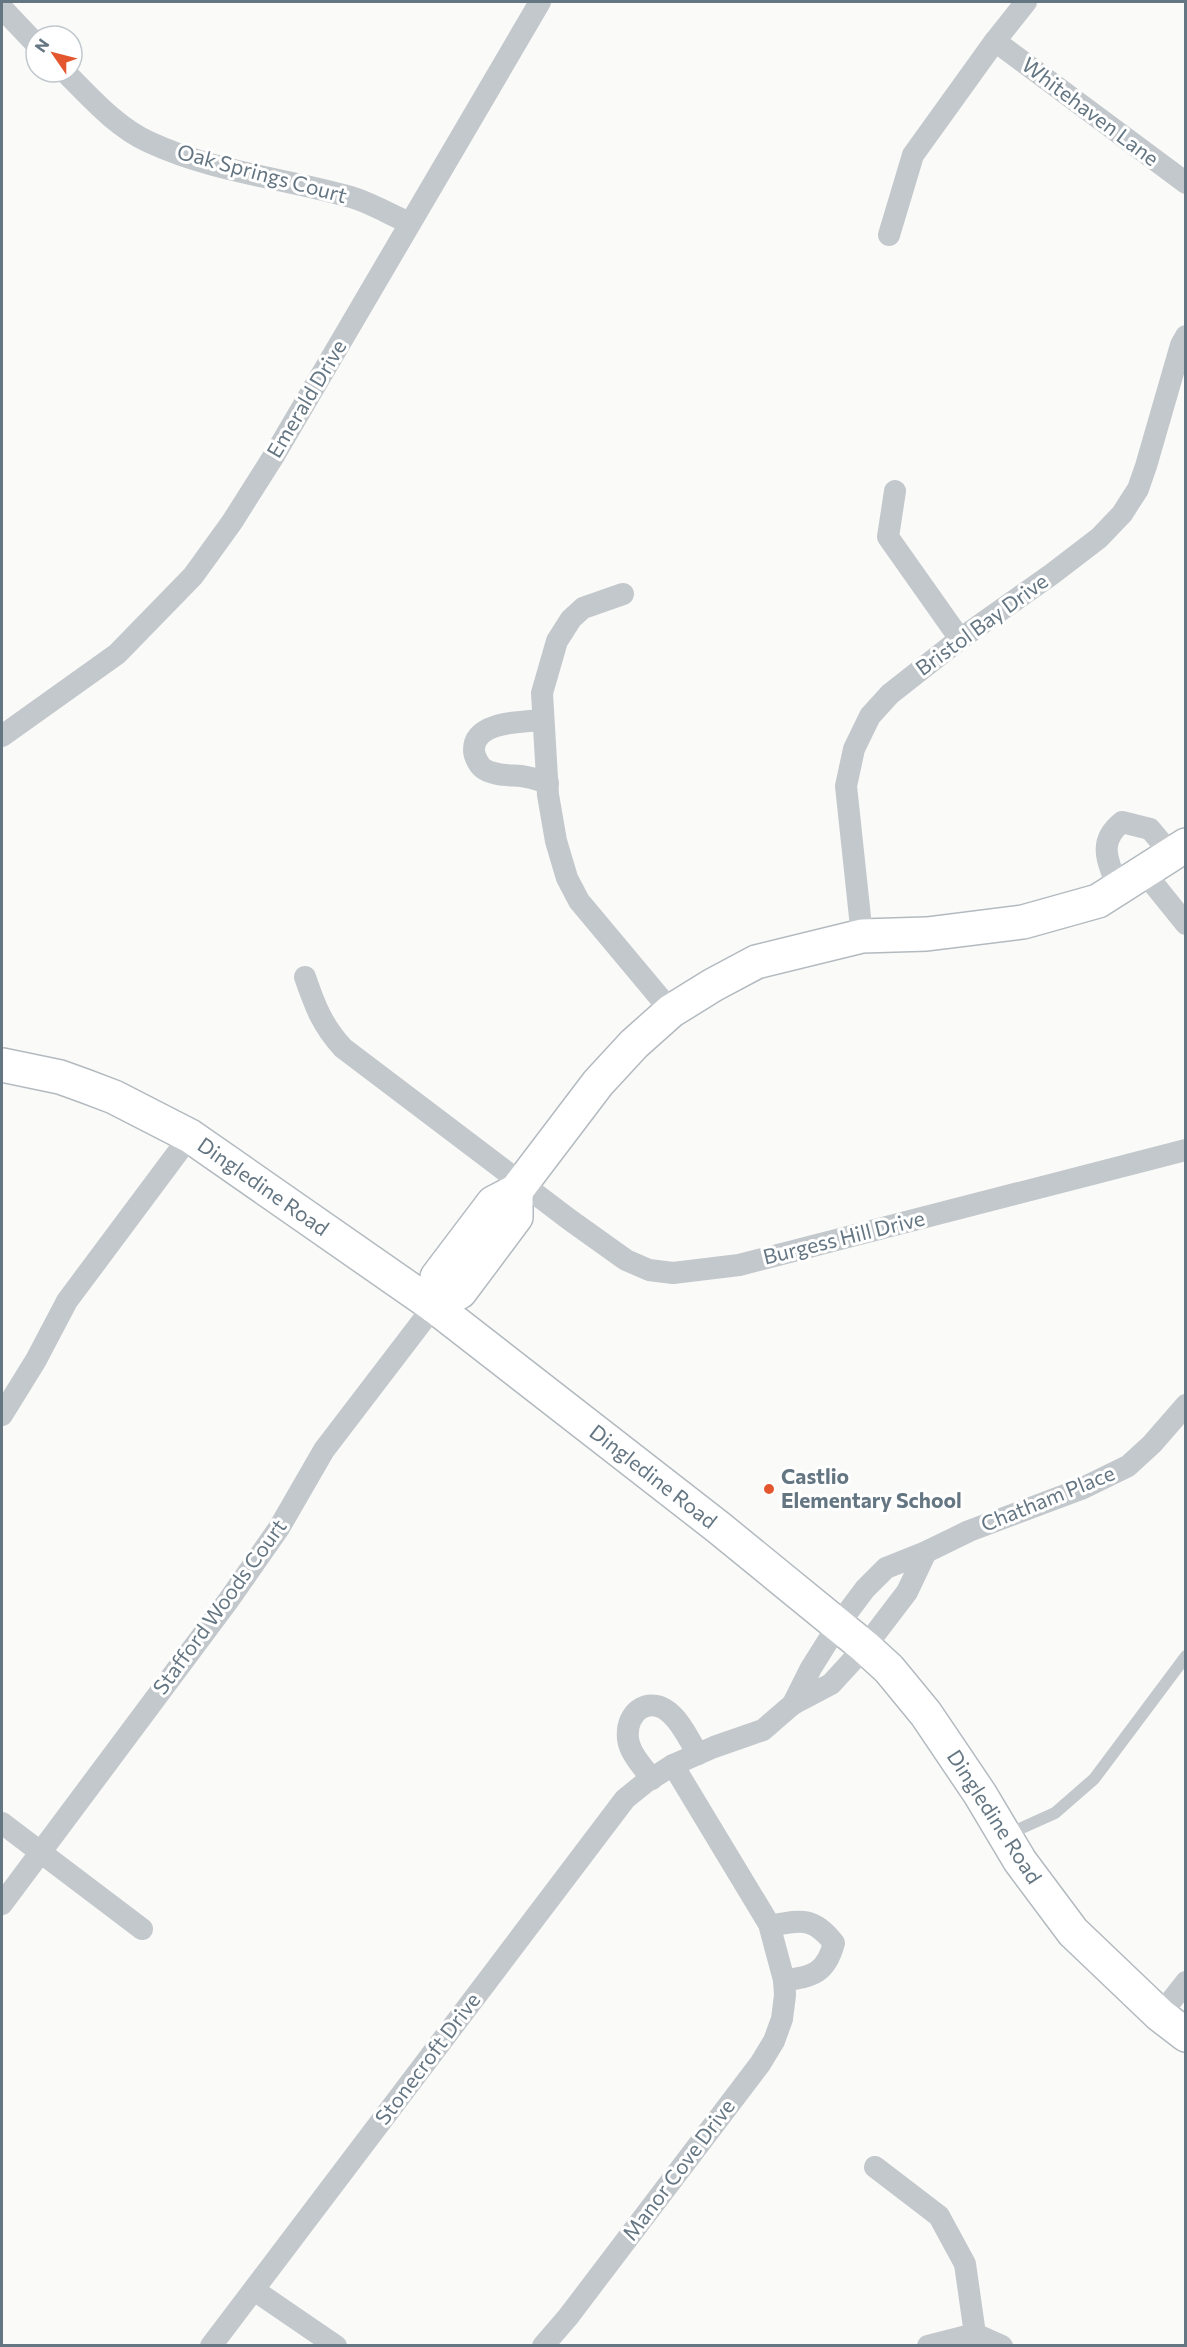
<svg xmlns="http://www.w3.org/2000/svg" width="1187" height="2347" viewBox="0 0 1187 2347" font-family="Commissioner,sans-serif">
	<style>
		.lines { fill: none; stroke-linecap: round; stroke-linejoin: round }
		.secondary-casing { stroke: #b3babf; stroke-width: 36 }
		.lane { stroke: #c3c8cc; stroke-width: 12 }
		.street { stroke: #c3c8cc; stroke-width: 22 }
		.secondary { stroke: #fff; stroke-width: 33 }
		.poi-dot { fill: #e4572e; stroke: #fff; stroke-width: 2 }
		.labels { text-anchor: middle; stroke-width: 6; stroke-linejoin: round; paint-order: stroke }
		.street-label { font-size: 21px; fill: #657683; stroke: #fff }
		.poi-label { font-size: 21px; font-weight: bold; fill: #657683; stroke: #fff; text-anchor: start }
	</style>
	<rect width="100%" height="100%" fill="#fafaf8"/>
	<g class="lines">
		<g class="secondary-casing">
			<g id="secondary">
				<path d="M2 1065 60 1077 85 1086 114 1097 190 1136 434 1306 718 1527 865 1647 889 1669 926 1714 980 1794 1020 1861 1073 1932 1160 2015 1186 2035"/>
				<path d="M434 1306 437 1277 493 1203 516 1191 598 1083 634 1044 671 1011 713 985 756 962 862 936 927 934 1023 922 1098 901 1186 845"/>
				<path d="M434 1306 460 1292 516 1217V1191"/>
			</g>
		</g>
		<path class="lane" d="M1006 1835 1055 1813 1094 1779 1186 1656"/>
		<g class="street">
			<path d="M2 8 36 44"/>
			<path d="M995 41 1186 183"/>
			<path d="M65 72C90 97 116 127 149 142 213 172 284 178 351 197 371 203 391 215 410 223"/>
			<path d="M889 235 913 155 995 41 1026 2"/>
			<path d="M895 491 888 537 960 639"/>
			<path d="M623 594 583 608 571 619 557 641 542 693 548 795 556 841 567 878 579 901 671 1011"/>
			<path d="M543 720C522 722 474 721 474 750 474 756 479 766 484 769 495 776 509 775 521 776 530 777 539 780 548 783"/>
			<path d="M2 736 117 654 193 576 232 522 275 454 540 2"/>
			<path d="M1144 872 1186 924"/>
			<path d="M1118 889C1109 862 1096 843 1122 822L1150 829 1171 854"/>
			<path d="M862 936 846 786 854 749 870 716 890 694 960 639 1052 574 1099 538 1122 514 1138 489 1146 466 1181 345 1186 336"/>
			<path d="M305 977C315 1006 322 1025 343 1048L570 1220 626 1260 649 1270 673 1273 739 1265 1186 1150"/>
			<path d="M2 1415 36 1360 67 1301 190 1136"/>
			<path d="M793 1704 811 1668 838 1625 865 1589 886 1568 926 1552 969 1531 1081 1489 1128 1466 1152 1444 1186 1405"/>
			<path d="M652 1779C643 1767 630 1754 628 1739 625 1710 651 1694 672 1715 683 1725 690 1742 698 1754"/>
			<path d="M2 1823 142 1929"/>
			<path d="M2 1904 228 1601 279 1528 324 1450 434 1306"/>
			<path d="M770 1926C801 1920 813 1916 834 1943 826 1973 813 1977 784 1980"/>
			<path d="M1160 2015 1186 1982"/>
			<path d="M875 2167 939 2216 965 2264 975 2334"/>
			<path d="M254 2290 336 2346"/>
			<path d="M211 2346 625 1799 646 1782 673 1765 714 1747 763 1730 793 1704 831 1684 865 1647 907 1592 926 1552"/>
			<path d="M543 2346 568 2317 760 2064 774 2041 782 2019 785 1995 784 1980 769 1924 673 1765"/>
			<path d="M928 2346 975 2334 1002 2346"/>
		</g>
		<use href="#secondary" class="secondary"/>
	</g>
	<circle class="poi-dot" cx="769" cy="1489" r="6"/>
	<g class="labels">
		<g class="street-label">
			<text transform="translate(1090 112) rotate(37)" y="7">Whitehaven Lane</text>
			<text transform="translate(262 174) rotate(15)" y="7">Oak Springs Court</text>
			<text transform="translate(307 399) rotate(-59)" y="7">Emerald Drive</text>
			<text transform="translate(982 625) rotate(-36)" y="7">Bristol Bay Drive</text>
			<text transform="translate(263 1187) rotate(35)" y="7">Dingledine Road</text>
			<text transform="translate(844 1238) rotate(-14)" y="7">Burgess Hill Drive</text>
			<text transform="translate(653 1477) rotate(38)" y="7">Dingledine Road</text>
			<text transform="translate(1048 1499) rotate(-22)" y="7">Chatham Place</text>
			<text transform="translate(220 1607) rotate(-54)" y="7">Stafford Woods Court</text>
			<text transform="translate(994 1817) rotate(57)" y="7">Dingledine Road</text>
			<text transform="translate(428 2059) rotate(-53)" y="7">Stonecroft Drive</text>
			<text transform="translate(679 2170) rotate(-53)" y="7">Manor Cove Drive</text>
		</g>
		<g class="poi-label">
			<text x="781" y="1484">Castlio<tspan x="781" dy="24">Elementary School</tspan></text>
		</g>
	</g>
	<rect width="1187" height="2347" fill="none" stroke="#657683" stroke-width="6"/>
	<g transform="translate(54 54) rotate(305)"><circle r="28" fill="#ffffff" stroke="#c1c8cd" stroke-width="1.5"/>
	<path d="M0-4.5L10 22L0 15L-10 22Z" fill="#e4572e"/>
	<text y="-9" font-size="16" font-weight="bold" text-anchor="middle" fill="#657683">N</text>
	</g>
</svg>
